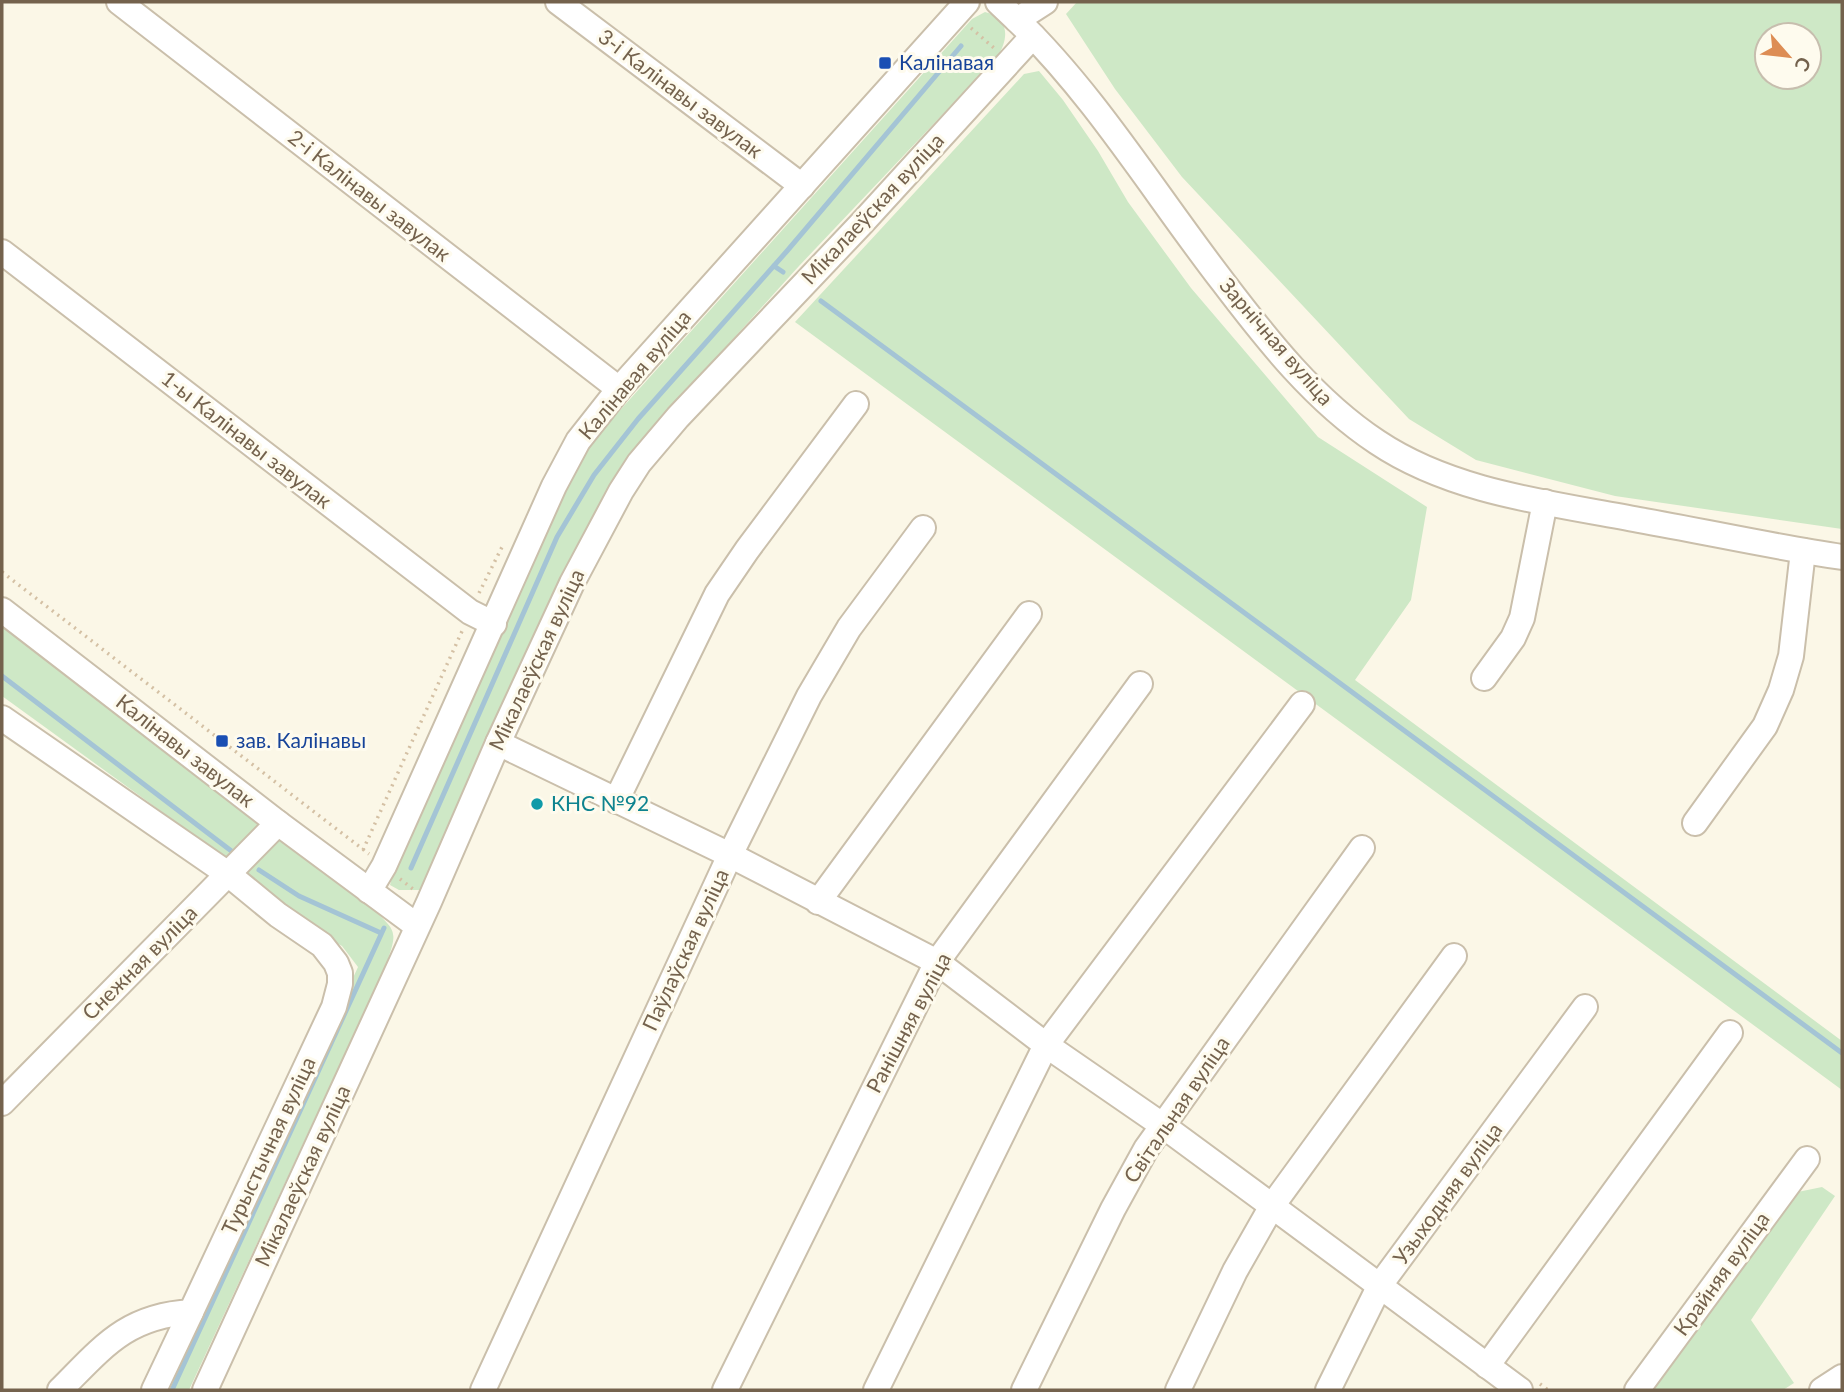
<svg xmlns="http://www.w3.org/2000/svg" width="1844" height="1392" viewBox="0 0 1844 1392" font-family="Lato,sans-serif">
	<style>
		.green { fill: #cee8c6; fill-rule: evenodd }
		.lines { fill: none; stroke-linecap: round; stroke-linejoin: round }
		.stream { stroke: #a4c4d5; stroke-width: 5 }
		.minor-casing { stroke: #cabfab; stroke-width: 28 }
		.path { stroke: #d4c0a4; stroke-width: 3.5; stroke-dasharray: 2 5; stroke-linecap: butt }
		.minor { stroke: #fff; stroke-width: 24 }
		.transit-dot { fill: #1a4fb4; stroke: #fefbee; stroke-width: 2.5 }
		.culture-dot { fill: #0f9aa8; stroke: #fefbee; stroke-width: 2.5 }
		.labels { text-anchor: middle; stroke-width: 6; stroke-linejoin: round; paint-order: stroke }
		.transit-label { font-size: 21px; fill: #164399; stroke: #fefbee; text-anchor: start }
		.street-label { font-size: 21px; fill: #74624d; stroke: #fefbee }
		.culture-label { font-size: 21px; fill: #0d838f; stroke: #fefbee; text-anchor: start }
	</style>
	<rect width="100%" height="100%" fill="#fbf7e7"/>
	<g class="green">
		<path d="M1077 2H1842V529L1615 496 1476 460 1409 419 1182 177 1115 89 1066 14ZM1809 35V77H1767V35Z"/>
		<path d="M985 12C1010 18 1009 39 997 57L799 266 631 452 561 583 420 890H399L390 885 394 869 564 492 595 438 972 19Z"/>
		<path d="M1039 71 1063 100 1098 151 1128 202 1191 288 1318 437 1427 507 1411 600 1355 680 1842 1041V1090L795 322 1024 74Z"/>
		<path d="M2 626 371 907C397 932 398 930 386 965L189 1390H164L358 967 342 946 278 909 220 854 2 696Z"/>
		<path d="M1822 1187 1835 1196 1751 1320 1794 1383 1783 1390H1646L1793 1193Z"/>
	</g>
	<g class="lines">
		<g class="stream">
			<path d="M774 266 783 272"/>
			<path d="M821 301 1842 1053"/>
			<path d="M2 676 234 853"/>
			<path d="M411 868 557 537 594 475 638 419 787 251 961 46"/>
			<path d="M259 870 299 896 381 933"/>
			<path d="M172 1390 384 928"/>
		</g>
		<g class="minor-casing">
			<g id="minor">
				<path d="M119 2 619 389"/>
				<path d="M558 2 802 186"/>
				<path d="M998 2 1017 20 1045 2"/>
				<path d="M1017 20C1095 95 1157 197 1223 282 1267 340 1315 401 1377 442 1453 493 1551 503 1639 520 1707 532 1774 547 1842 557"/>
				<path d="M2 252 470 612 494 624"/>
				<path d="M2 610 278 823 417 926"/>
				<path d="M1484 678 1513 638 1522 618 1545 502"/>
				<path d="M2 718 228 874 278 915 322 945 336 963 340 973V984L334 1007 191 1312C126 1316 103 1347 60 1390"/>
				<path d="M498 743 730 855 937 962 1046 1045 1162 1125 1272 1206 1520 1390"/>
				<path d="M616 801 717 594 747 550 856 404"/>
				<path d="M1695 823 1765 726 1781 690 1791 656 1803 551"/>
				<path d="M369 891 384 866 554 486 578 441 619 389 967 2"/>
				<path d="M818 902 1029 614"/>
				<path d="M2 1103 278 823"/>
				<path d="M1487 1366 1730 1033"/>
				<path d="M154 1390 191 1312"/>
				<path d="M205 1390 429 902 498 743 572 583 621 491 639 463 678 417 862 223 1033 36"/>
				<path d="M483 1390 730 855 809 696 849 628 923 528"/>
				<path d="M725 1390 937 962 1140 684"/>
				<path d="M876 1390 1046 1045 1302 704"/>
				<path d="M1024 1390 1113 1209 1146 1149 1362 848"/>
				<path d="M1178 1390 1235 1271 1272 1206 1454 956"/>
				<path d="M1328 1390 1380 1285 1585 1007"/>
				<path d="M1637 1390 1807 1159"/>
				<path d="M1822 1390 1842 1377"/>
			</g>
		</g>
		<g class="path">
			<path d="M971 28 994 48"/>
			<path d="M2 572 369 854"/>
			<path d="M479 593 502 547"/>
			<path d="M363 850 463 629"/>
			<path d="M400 879 413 889"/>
			<path d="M1540 1384 1548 1390"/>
		</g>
		<use href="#minor" class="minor"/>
	</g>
	<g class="transit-dot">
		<rect x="878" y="56" width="14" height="14" rx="3.5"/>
		<rect x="215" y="734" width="14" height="14" rx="3.5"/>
	</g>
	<circle class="culture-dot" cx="537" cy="804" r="7"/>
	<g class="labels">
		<g class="transit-label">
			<text x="899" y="70">Калінавая</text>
			<text x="236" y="748">зав. Калінавы</text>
		</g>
		<g class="street-label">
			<text transform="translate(680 94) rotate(37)" y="7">3-і Калінавы завулак</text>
			<text transform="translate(369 196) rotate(38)" y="7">2-і Калінавы завулак</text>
			<text transform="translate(873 209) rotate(-47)" y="7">Мікалаеўская вуліца</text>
			<text transform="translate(1276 342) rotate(49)" y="7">Зарнічная вуліца</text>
			<text transform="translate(635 375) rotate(-50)" y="7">Калінавая вуліца</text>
			<text transform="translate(246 440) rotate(38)" y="7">1-ы Калінавы завулак</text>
			<text transform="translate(537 660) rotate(-65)" y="7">Мікалаеўская вуліца</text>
			<text transform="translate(185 751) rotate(38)" y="7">Калінавы завулак</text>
			<text transform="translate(686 950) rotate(-65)" y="7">Паўлаўская вуліца</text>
			<text transform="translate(140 963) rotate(-45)" y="7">Снежная вуліца</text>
			<text transform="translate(909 1023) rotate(-62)" y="7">Ранішняя вуліца</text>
			<text transform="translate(1177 1110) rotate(-56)" y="7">Світальная вуліца</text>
			<text transform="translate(269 1146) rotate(-65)" y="7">Турыстычная вуліца</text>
			<text transform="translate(303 1176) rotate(-65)" y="7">Мікалаеўская вуліца</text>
			<text transform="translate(1448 1194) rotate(-54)" y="7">Узыходняя вуліца</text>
			<text transform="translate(1722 1274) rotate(-54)" y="7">Крайняя вуліца</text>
		</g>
		<g class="culture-label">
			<text x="551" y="811">КНС №92</text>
		</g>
	</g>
	<rect width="1844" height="1392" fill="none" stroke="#74624d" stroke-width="7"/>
	<g transform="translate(1788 56) rotate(118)"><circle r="33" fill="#fefbee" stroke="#c7beae" stroke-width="2"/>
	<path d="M0-5L12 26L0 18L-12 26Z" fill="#dd8d54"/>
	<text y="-10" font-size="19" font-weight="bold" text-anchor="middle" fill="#74624d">С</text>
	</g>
</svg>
